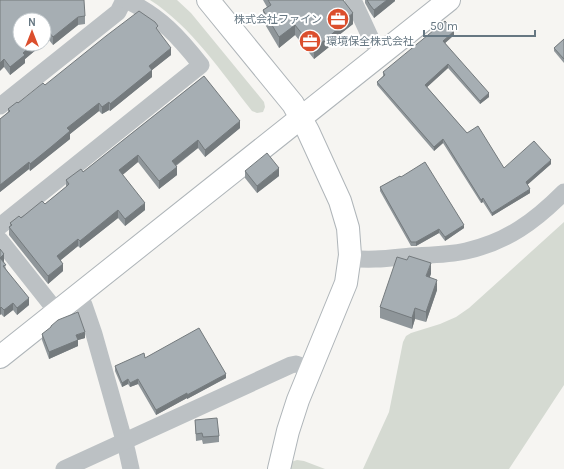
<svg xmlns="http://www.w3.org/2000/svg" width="564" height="469" viewBox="0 0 564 469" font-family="Karla,'Noto Sans JP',sans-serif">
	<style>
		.green { fill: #d5dad2 }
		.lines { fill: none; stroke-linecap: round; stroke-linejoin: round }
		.secondary-casing { stroke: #afb5b9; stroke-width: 24 }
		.street { stroke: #bcc1c4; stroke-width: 17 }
		.secondary { stroke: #fff; stroke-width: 22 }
		.wall { fill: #8f969a }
		.shaded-wall { fill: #747a7d }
		.building { fill: #a6aeb3; stroke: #747a7d }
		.labels { text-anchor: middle; stroke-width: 4; stroke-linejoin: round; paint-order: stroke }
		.poi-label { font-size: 11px; fill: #667782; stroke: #fff; text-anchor: end }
	</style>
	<rect width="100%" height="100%" fill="#f6f5f2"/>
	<g class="green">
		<path d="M150 0H177L191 13 264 102 265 107 263 112 257 113 252 111C222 73 191 26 150 0Z"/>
		<path d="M564 222V385L509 469H363L389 412 403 342 406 336 411 333 440 324 456 317 469 308Z"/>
		<path d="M297 460 304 461 325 469H288L291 462Z"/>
	</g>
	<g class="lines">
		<g class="secondary-casing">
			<g id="secondary">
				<path d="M208 0 293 104 308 131 340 201 348 228 350 255 346 283 298 400 288 431 279 469"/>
				<path d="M0 357 449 0"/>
			</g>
		</g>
		<g class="street">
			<path d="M353 0 372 41 382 53"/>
			<path d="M0 106 118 12 124 0"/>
			<path d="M0 226 201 65C179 37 160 16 126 0"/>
			<path d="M0 240 57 312"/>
			<path d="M350 258C370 261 390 258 411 256 429 255 448 255 466 251 507 242 535 221 564 192"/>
			<path d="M77 296 84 305 94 334 127 451 131 469"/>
			<path d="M64 469 291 365 296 364 311 369"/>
		</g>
		<use href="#secondary" class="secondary"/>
	</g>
	<g class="wall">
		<path d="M0 0 85 16V24L78 25 53 45 49 40 44 44V20L20 44H43L25 59V63L10 75 4 67Z"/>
		<path d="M263 0H343L353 24 339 35V39L314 59 295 35 279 48 263 21V10L267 7Z"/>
		<path d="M365 0H395V1L374 18 370 12 365 3Z"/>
		<path d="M158 31 171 55 152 70V77L110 111 109 110 102 114 99 111 70 134V139L51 154 30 171 29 169 0 192V119L8 112V109L45 85Z"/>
		<path d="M454 35 445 43 489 97 480 104 448 68 427 87 467 133 504 168 551 164 527 185 530 193 492 216 483 202 481 203 443 143 434 151 377 85V82L383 76V72Z"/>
		<path d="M564 39V63L554 51V48Z"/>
		<path d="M204 76 240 128 205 157 198 148 176 166 177 175 159 189 138 162 122 175 145 210 125 226 118 218 80 248 78 246 61 260 63 271 48 284 9 235V227L10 226V223L45 204 66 187V180L83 172Z"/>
		<path d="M245 171 279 176 257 193 245 178Z"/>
		<path d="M401 177 464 228 445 241 439 233 416 246H411L380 191V187Z"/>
		<path d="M0 249 4 262 6 269 29 305 17 315 13 310 4 317 1 314 0 315Z"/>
		<path d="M431 274 429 277 437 290 426 322 415 319 412 329 380 318V307Z"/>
		<path d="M51 326 85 338 78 340V346L49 359 42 340V334L51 328Z"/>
		<path d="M145 358 226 378 187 399V398L156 415 138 384 130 387 128 384 122 387 115 371V366Z"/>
		<path d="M195 420 219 436V442L203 444 202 440 196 441Z"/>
	</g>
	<g class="shaded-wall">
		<path d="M387 0H395V1L374 18V10Z"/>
		<path d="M353 13V24L339 35V39L314 59V49L337 26Z"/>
		<path d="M78 17V25L53 45V37Z"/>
		<path d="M295 25V35L279 48V37Z"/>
		<path d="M454 31V35L443 45V41Z"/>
		<path d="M49 32V40L44 44V35Z"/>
		<path d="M33 44H43L25 59V63L10 75V67L23 53Z"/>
		<path d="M171 48V55L152 70V77L110 111V104L149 66Z"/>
		<path d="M4 59V67L0 71V63Z"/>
		<path d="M448 64V68L425 89V85Z"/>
		<path d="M489 93V97L480 104V101Z"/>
		<path d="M109 102V110L102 114V107Z"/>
		<path d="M99 103V111L70 134V139L30 171V164L67 128Z"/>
		<path d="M240 121V128L205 157V150Z"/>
		<path d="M443 139V143L434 151V147Z"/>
		<path d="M198 140V148L172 168V161Z"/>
		<path d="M138 155V162L119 178V170Z"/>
		<path d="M551 160V164L526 186V182Z"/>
		<path d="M29 162V169L0 192V185Z"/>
		<path d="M177 167V175L159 189V181Z"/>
		<path d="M279 168V176L257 193V186Z"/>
		<path d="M530 189V193L492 216V213Z"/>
		<path d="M483 198V202L481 203V200Z"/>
		<path d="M145 203V210L125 226V219Z"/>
		<path d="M118 210V218L80 248V241Z"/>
		<path d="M464 225V228L445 241V237Z"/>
		<path d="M439 229V233L416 246V242Z"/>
		<path d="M78 239V246L57 263V256Z"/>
		<path d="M4 254V262L0 265V258Z"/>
		<path d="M431 263V274L426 287V276Z"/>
		<path d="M63 264V271L48 284V276Z"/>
		<path d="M437 280V290L426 322V312Z"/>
		<path d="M29 298V305L17 315V308Z"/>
		<path d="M13 303V310L4 317V310Z"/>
		<path d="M1 307V314L0 315V308Z"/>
		<path d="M415 308V319L412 329V318Z"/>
		<path d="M85 332V338L78 340V346L49 359V352L76 335Z"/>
		<path d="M226 374V378L187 399V395Z"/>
		<path d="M128 379V384L122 387V383Z"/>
		<path d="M138 379V384L130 387V383Z"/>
		<path d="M187 393V398L156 415V410Z"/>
	</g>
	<g class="building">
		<path d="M0 0H84L85 16 78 17 53 37 49 32 44 35V20H20V44H33L23 53 25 55 10 67 4 59 0 63Z"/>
		<path d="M268 0H343L353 13 337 26 339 28 314 49 295 25 279 37 263 10 271 5Z"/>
		<path d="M367 0H387L374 10 370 5Z"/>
		<path d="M139 11 155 22 158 26 156 28 171 48 149 66 152 70 110 104 109 102 102 107 99 103 67 128 70 131 51 147 30 164 29 162 0 185V119L10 111 8 109 17 102 18 103 43 83 45 85 106 36Z"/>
		<path d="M445 21 454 31 443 41 489 93 480 101 448 64 425 85 467 133 478 126 504 168 534 141 551 160 526 182 530 189 492 213 483 198 481 200 443 139 434 147 377 82 385 75 383 72Z"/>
		<path d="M564 39V59L554 48Z"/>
		<path d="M204 76 240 121 205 150 198 140 172 161 177 167 159 181 138 155 119 170 145 203 125 219 118 210 80 241 78 239 57 256 63 264 48 276 9 227 12 225 10 223 19 216 21 218 42 201 45 204 67 186 69 184 66 180 81 169 83 172Z"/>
		<path d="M267 153 279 168 257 186 245 171Z"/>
		<path d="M425 162 464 225 445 237 439 229 416 242H411L380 187 400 176 401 177Z"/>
		<path d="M0 249 4 254 0 258Z"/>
		<path d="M409 256 431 263 426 276 437 280 426 312 415 308 412 318 380 307 397 257 407 260Z"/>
		<path d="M0 258 6 265 3 266 29 298 17 308 13 303 4 310 1 307 0 308Z"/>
		<path d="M78 312 85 332 76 335 78 340 49 352 42 334 51 327V326L58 320Z"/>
		<path d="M199 328 226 374 187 395V393L156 410 138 379 130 383 128 379 122 383 115 366 144 353 145 358Z"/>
		<path d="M217 418 219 436 203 437 202 433 196 434 195 420Z"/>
	</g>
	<defs>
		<g id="office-disc" transform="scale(1.15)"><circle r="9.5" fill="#db4e2d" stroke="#fff"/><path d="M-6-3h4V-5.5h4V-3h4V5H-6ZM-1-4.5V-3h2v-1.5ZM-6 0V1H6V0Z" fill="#fff"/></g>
	</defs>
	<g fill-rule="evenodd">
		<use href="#office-disc" x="338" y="19"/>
		<use href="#office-disc" x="310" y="41"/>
	</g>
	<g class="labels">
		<g class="poi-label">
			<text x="322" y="23">株式会社ファイン</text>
			<text x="326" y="45" text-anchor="start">環境保全株式会社</text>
		</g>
	</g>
	<g transform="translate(32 32)"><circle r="19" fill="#ffffff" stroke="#c2c9cd"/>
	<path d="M0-3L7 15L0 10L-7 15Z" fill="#db4e2d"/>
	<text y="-6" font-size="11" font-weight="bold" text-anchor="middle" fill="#667782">N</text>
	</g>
	<path d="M424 30v6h111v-6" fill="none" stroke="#667782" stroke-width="2"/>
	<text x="430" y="30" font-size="12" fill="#667782" stroke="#ffffff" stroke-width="3" paint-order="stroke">50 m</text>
</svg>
